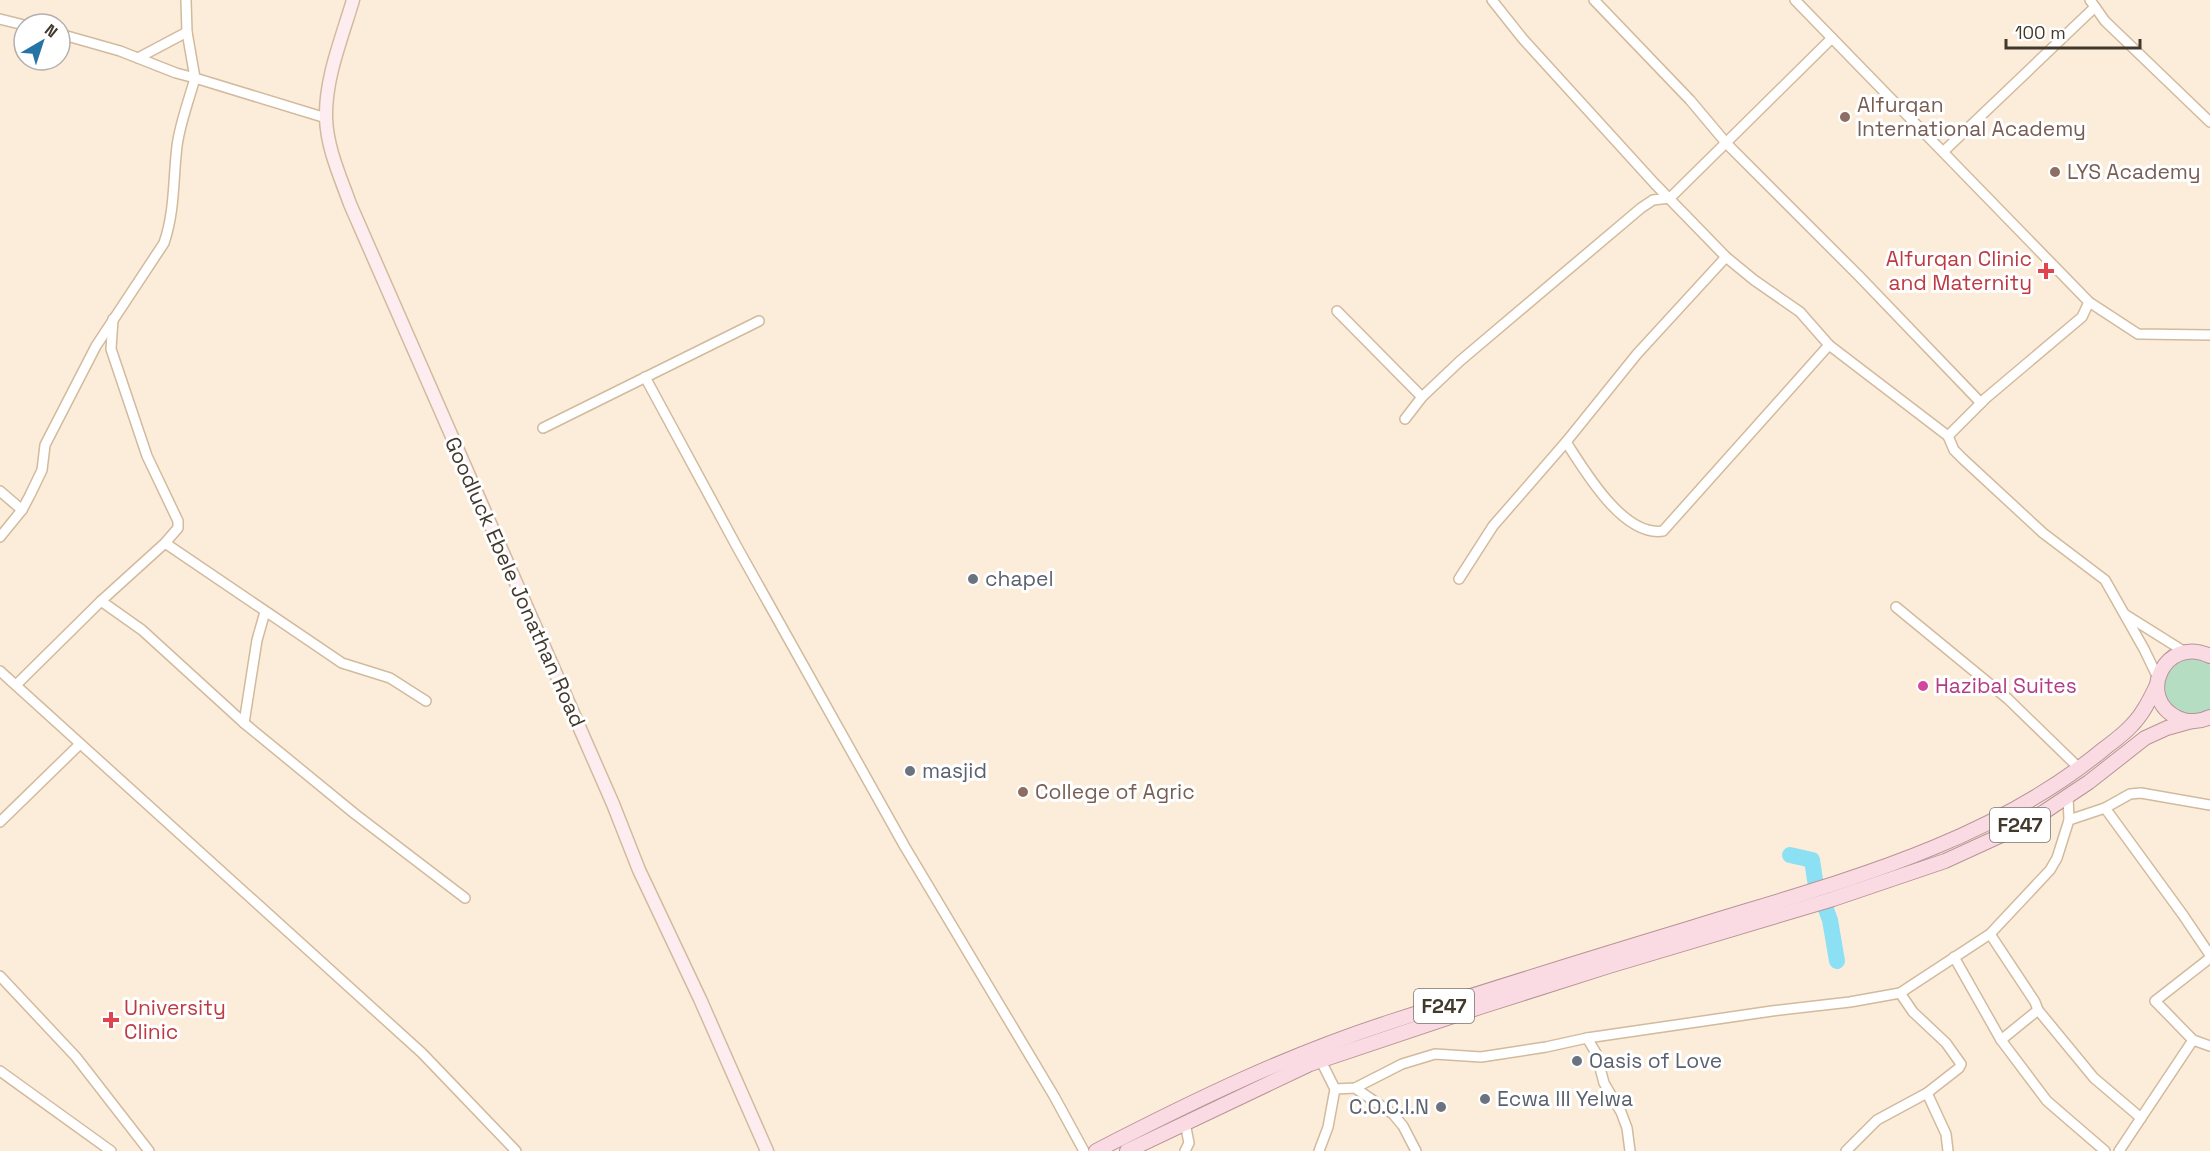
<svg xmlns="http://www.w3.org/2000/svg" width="2210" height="1151" viewBox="0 0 2210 1151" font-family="'Space Grotesk',sans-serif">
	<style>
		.green { fill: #b4ddc2 }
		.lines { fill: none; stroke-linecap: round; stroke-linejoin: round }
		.river { stroke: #8be0f4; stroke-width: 16 }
		.minor-casing { stroke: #d2ba9d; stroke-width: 12 }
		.secondary-casing { stroke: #d2ba9d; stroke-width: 15 }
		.primary-casing { stroke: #b89397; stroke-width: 16 }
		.minor { stroke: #fff; stroke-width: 9 }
		.secondary { stroke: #fdedf1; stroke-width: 12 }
		.primary { stroke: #fadbe3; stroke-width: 14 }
		.education-dot { fill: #8d6e63; stroke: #fff; stroke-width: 2 }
		.health-dot { fill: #e0444e; stroke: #fff; stroke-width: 2 }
		.worship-dot { fill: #6b7280; stroke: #fff; stroke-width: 2 }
		.hotel-dot { fill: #d1479c; stroke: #fff; stroke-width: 2 }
		.labels { text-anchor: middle; stroke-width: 6; stroke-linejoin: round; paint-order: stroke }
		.shield { fill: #fff; stroke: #7b746c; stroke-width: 1.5 }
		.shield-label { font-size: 20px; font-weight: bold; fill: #42392d }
		.education-label { font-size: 21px; fill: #785e54; stroke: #fff; text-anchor: start }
		.health-label { font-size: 21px; fill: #be3a42; stroke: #fff; text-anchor: end }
		.worship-label { font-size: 21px; fill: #5b616d; stroke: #fff; text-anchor: start }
		.street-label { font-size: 21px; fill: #42392d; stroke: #fff }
		.hotel-label { font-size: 21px; fill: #b23c85; stroke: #fff; text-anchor: start }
	</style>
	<rect width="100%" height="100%" fill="#fceddb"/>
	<path class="green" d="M2183 656 2210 661V711L2196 717 2176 713 2163 697 2162 677 2167 668Z"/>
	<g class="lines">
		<path class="river" d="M1790 855 1812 860 1815 880 1830 920 1837 961"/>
		<g class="minor-casing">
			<g id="minor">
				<path d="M1492 0 1523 39 1655 184 1726 257 1754 280 1800 312 1829 345 1948 436 1954 450 1963 459 2043 533 2105 580 2144 649 2158 678"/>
				<path d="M1594 0 1690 100 1727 144 1859 276 1981 403"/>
				<path d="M1795 0 2089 302 2138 334 2210 335"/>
				<path d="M2090 0 2105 21 2210 122"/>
				<path d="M0 19 24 25"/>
				<path d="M60 34 120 51 176 73 195 78 187 32 186 0"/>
				<path d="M138 58 187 32"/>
				<path d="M1944 151 2095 7"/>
				<path d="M1337 311 1422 397"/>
				<path d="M645 377 737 547 905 847 1054 1096 1084 1151"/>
				<path d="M1405 419 1422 397 1460 361 1641 208 1653 200 1670 198 1832 38"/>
				<path d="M543 428 759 321"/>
				<path d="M1948 436 1986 398 2082 317 2089 302"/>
				<path d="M1566 442C1585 471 1623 537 1663 531L1829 345"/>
				<path d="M0 491 22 510"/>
				<path d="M0 537 22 510 30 495 42 470 45 445 96 346 164 243C175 211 173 179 177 146 180 123 189 100 195 78L326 118"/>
				<path d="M165 543 342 663 390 678 426 701"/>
				<path d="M1459 579 1493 526 1566 442 1637 354 1726 257"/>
				<path d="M101 601 142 630 244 723 355 814 465 898"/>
				<path d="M1896 607 2008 699 2080 769"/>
				<path d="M2126 615 2185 652"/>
				<path d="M0 671 422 1053 516 1151"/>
				<path d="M16 685 101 601 165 543 178 528V521L147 456 111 349 113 319"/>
				<path d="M244 723 257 640 265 612"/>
				<path d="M2105 808 2183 915 2210 955"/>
				<path d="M2069 820 2105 808 2130 794 2141 793 2210 805"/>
				<path d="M0 822 80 744"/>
				<path d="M1990 934 2035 1002 2038 1010 2094 1078 2141 1118"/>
				<path d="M1954 957 2001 1040 2047 1101 2105 1151"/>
				<path d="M2210 958 2155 1001 2193 1040 2210 1046"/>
				<path d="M0 976 76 1057 149 1151"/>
				<path d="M1587 1038 1772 1011 1850 1002 1900 993 1990 934 2050 870 2057 858 2069 820 2068 796"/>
				<path d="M2001 1040 2038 1010"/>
				<path d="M0 1071 111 1151"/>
				<path d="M1355 1088 1393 1114 1403 1126 1416 1151"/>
				<path d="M1335 1089 1355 1088 1402 1064 1435 1054 1481 1057 1546 1047 1587 1038 1596 1053 1604 1083 1621 1112 1627 1128 1630 1151"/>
				<path d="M1927 1093 1946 1134 1948 1151"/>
				<path d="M1185 1151 1189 1143 1185 1123"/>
				<path d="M1319 1151 1328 1127 1335 1089 1321 1061"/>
				<path d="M1846 1151 1877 1120 1927 1093 1959 1068 1961 1064 1946 1043 1913 1012 1900 993"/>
				<path d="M2119 1151 2193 1040"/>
			</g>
		</g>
		<g class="secondary-casing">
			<path id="secondary" d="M353 0C342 38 325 78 326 118 327 148 340 176 350 204L613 804 639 870 700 999 767 1151"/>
		</g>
		<g class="primary-casing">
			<g id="primary">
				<path d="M2210 656C2165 634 2135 698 2178 718 2189 723 2200 722 2210 717"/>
				<path d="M1096 1151C1193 1101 1287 1055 1393 1021 1492 989 1592 958 1691 928 1835 883 1987 846 2105 748 2114 741 2124 734 2132 725 2143 714 2150 699 2157 685"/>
				<path d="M1127 1151 1310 1064 1480 1007 1609 966 1833 899 1945 861 2004 834 2044 812 2089 782 2145 738 2167 728 2192 721"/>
			</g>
		</g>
		<use href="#minor" class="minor"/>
		<use href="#secondary" class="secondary"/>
		<use href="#primary" class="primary"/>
	</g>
	<g class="education-dot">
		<circle cx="1845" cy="117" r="6"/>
		<circle cx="2055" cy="172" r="6"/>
		<circle cx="1023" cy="792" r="6"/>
	</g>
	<g class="health-dot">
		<path d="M2043 262h6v6h6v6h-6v6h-6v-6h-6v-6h6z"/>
		<path d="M108 1011h6v6h6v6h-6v6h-6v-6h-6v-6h6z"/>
	</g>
	<g class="worship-dot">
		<circle cx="973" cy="579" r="6"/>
		<circle cx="910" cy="771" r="6"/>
		<circle cx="1577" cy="1061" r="6"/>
		<circle cx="1485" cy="1099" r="6"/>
		<circle cx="1441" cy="1107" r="6"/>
	</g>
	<circle class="hotel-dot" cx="1923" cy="686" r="6"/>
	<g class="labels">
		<g class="shield">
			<rect x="1990" y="808" width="60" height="34" rx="4.5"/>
			<rect x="1414" y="989" width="60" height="34" rx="4.5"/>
		</g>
		<g class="shield-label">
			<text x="2020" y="832">F247</text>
			<text x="1444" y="1013">F247</text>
		</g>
		<g class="education-label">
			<text x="1857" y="112">Alfurqan<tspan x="1857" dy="24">International Academy</tspan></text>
			<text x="2067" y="179">LYS Academy</text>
			<text x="1035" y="799">College of Agric</text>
		</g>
		<g class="health-label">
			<text x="2032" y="266">Alfurqan Clinic<tspan x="2032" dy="24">and Maternity</tspan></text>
			<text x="124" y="1015" text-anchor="start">University<tspan x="124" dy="24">Clinic</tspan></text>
		</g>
		<g class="worship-label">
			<text x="985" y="586">chapel</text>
			<text x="922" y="778">masjid</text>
			<text x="1589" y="1068">Oasis of Love</text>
			<text x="1497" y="1106">Ecwa III Yelwa</text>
			<text x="1429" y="1114" text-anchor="end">C.O.C.I.N</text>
		</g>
		<g class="street-label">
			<text transform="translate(515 582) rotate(66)" y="7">Goodluck Ebele Jonathan Road</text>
		</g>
		<g class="hotel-label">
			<text x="1935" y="693">Hazibal Suites</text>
		</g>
	</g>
	<g transform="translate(42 42) rotate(39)"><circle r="28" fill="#ffffff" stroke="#b3b0ab" stroke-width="1.5"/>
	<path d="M0-4.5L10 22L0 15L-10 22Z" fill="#2475a6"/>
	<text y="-9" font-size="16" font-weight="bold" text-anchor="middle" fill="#42392d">N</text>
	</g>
	<path d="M2006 39v9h134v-9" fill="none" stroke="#42392d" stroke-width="3"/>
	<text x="2015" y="39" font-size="18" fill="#42392d" stroke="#ffffff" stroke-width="4.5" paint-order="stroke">100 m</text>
</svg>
